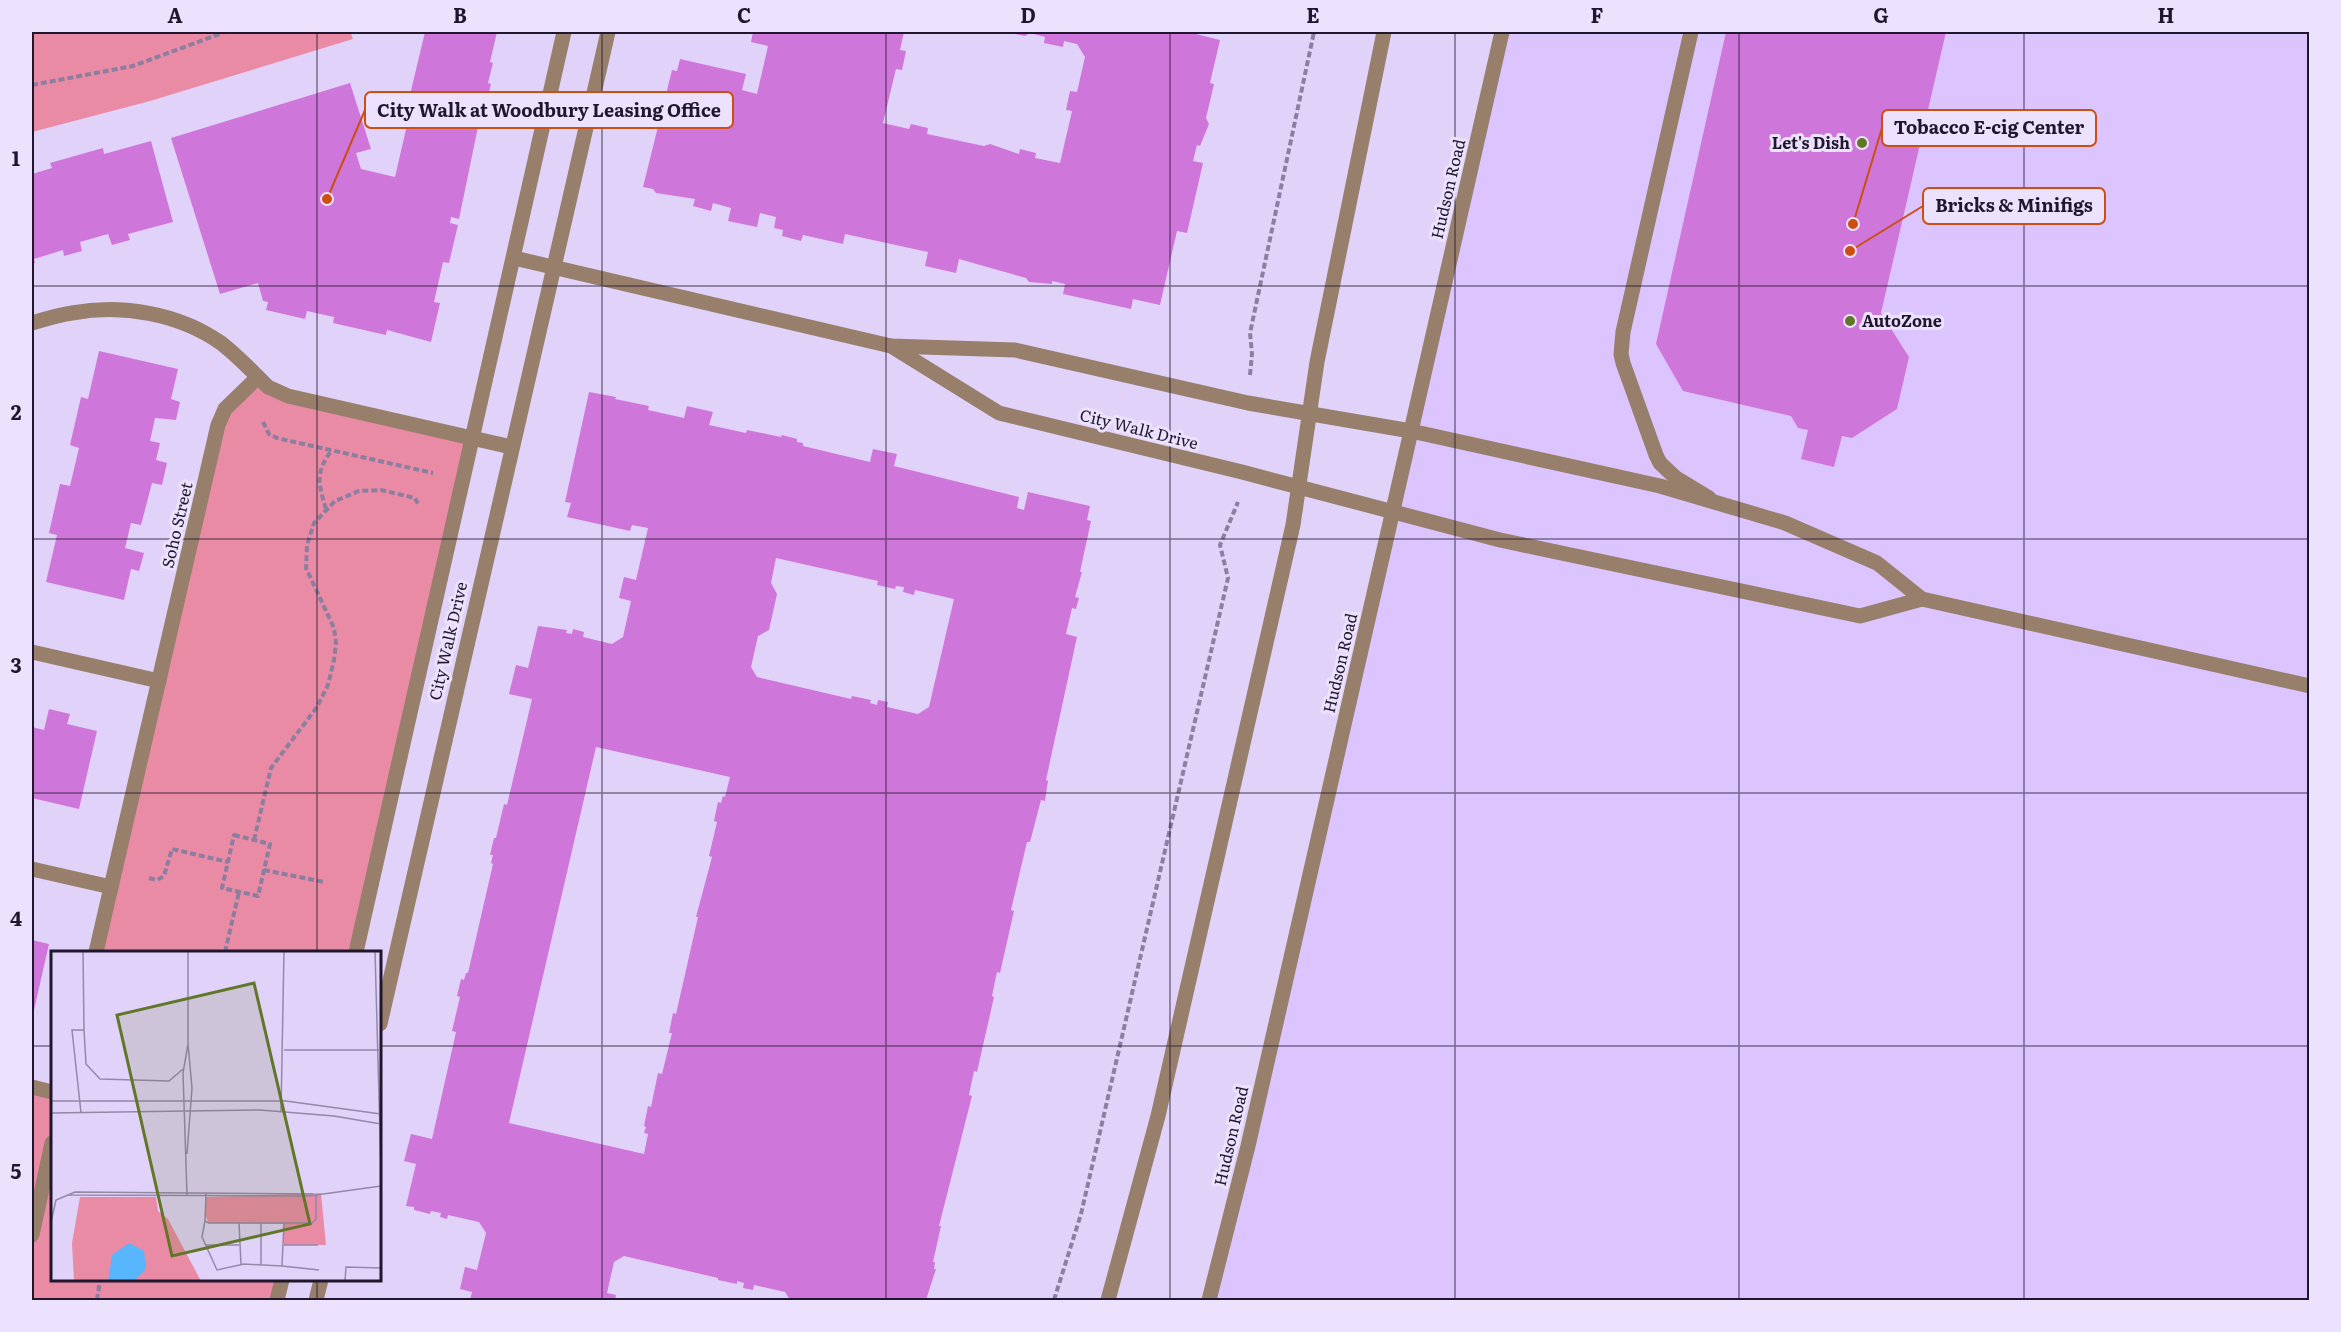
<svg xmlns="http://www.w3.org/2000/svg" width="2341" height="1332" viewBox="0 0 2341 1332" font-family="Literata,serif">
	<style>
		.built { fill: #dcc5ff }
		.green { fill: #ea8ba5 }
		.building { fill: #cf76da; fill-rule: evenodd }
		.lines { fill: none; stroke-linecap: round; stroke-linejoin: round }
		.path { stroke: #8b7e9f; stroke-width: 4; stroke-dasharray: 6 3; stroke-linecap: butt }
		.service { stroke: #977f6b; stroke-width: 15 }
		.minor { stroke: #977f6b; stroke-width: 15 }
		.tertiary { stroke: #977f6b; stroke-width: 15 }
		.grid { fill: none; stroke: #20162e; stroke-width: 1.5; stroke-opacity: 0.55 }
		.poi-dot { fill: #617627; stroke: #ece2fd; stroke-width: 2 }
		.labels { text-anchor: middle; stroke-width: 6; stroke-linejoin: round; paint-order: stroke }
		.poi-label { font-size: 16px; font-weight: bold; fill: #20162e; stroke: #ece2fd; text-anchor: end }
		.street-label { font-size: 16px; fill: #20162e; stroke: #ece2fd }
		.inset-road { fill: none; stroke: #9487a8; stroke-width: 1.5 }
		.view { fill: #617627; fill-opacity: 0.15; stroke: #617627; stroke-width: 3 }
		.inset-edge { fill: none; stroke: #20162e; stroke-width: 3 }
		.leader { fill: none; stroke: #ca4f11; stroke-width: 2 }
		.callout-dot { fill: #ca4f11; stroke: #ece2fd; stroke-width: 2 }
		.callout { fill: #ece2fd; stroke: #ca4f11; stroke-width: 2 }
		.callout-label { font-size: 18px; text-anchor: middle; font-weight: bold; fill: #20162e }
		.neatline { fill: none; stroke: #20162e; stroke-width: 2 }
		.grid-label { font-size: 20px; text-anchor: middle; font-weight: bold; fill: #20162e }
	</style>
	<rect width="100%" height="100%" fill="#e1d2f9"/>
	<path class="built" d="M1502 32H2309V1300H1209Z"/>
	<g class="green">
		<path d="M32 32H355L351 33 353 39 150 101 32 132Z"/>
		<path d="M258 377 268 387 473 438 356 952H96L218 425Z"/>
		<path d="M32 1087 52 1092V1280H282L277 1300H32Z"/>
	</g>
	<g class="building">
		<path d="M425 32H497L490 62 493 63 488 83 491 84 483 117 474 115 471 125 478 127 459 219 451 217 450 223 458 225 449 263 443 262 434 302 440 303 431 342 387 330 386 335 333 323 334 317 307 311 305 319 266 310 268 302 263 301 258 283 220 294 171 138 350 83 371 149 356 153 361 169 395 177 407 125 403 124Z"/>
		<path d="M753 32H904L900 50 906 51 902 70 896 69 883 123 909 129 911 124 928 128 927 134 984 146 990 144 1019 154 1020 149 1036 153 1035 158 1060 163 1072 111 1066 110 1070 91 1077 92 1085 57 1077 44 1064 41 1063 47 1044 43 1045 37 1030 33 1025 36 1015 34 1013 32H1188L1220 40 1210 83 1214 84 1206 118 1209 124 1200 146 1197 145 1193 161 1203 163 1187 233 1177 231 1160 305 1133 299 1131 309 1063 294 1065 284 1052 281V284L1029 282 1026 278 959 259 956 273 925 266 928 252 845 234 843 244 803 235 801 241 782 236 783 230 774 228 776 217 760 213 757 227 728 221 731 208 713 203 711 211 693 206 695 199 656 193 653 189 643 187 672 70 677 71 680 59 746 74 742 90 757 94 768 46 751 42Z"/>
		<path d="M1726 32H1946L1881 313 1909 357 1897 409 1852 438 1842 436 1834 467 1801 459 1808 430 1798 428 1791 416 1683 391 1656 344Z"/>
		<path d="M151 141 173 222 128 234 130 240 112 245 108 234 80 242 82 251 64 256 63 250 34 259 35 263 32 264V174L52 168 50 163 103 148 104 154Z"/>
		<path d="M99 351 178 369 171 399 180 402 176 420 155 418 150 441 160 443 156 460 167 463 162 485 152 483 141 525 131 523 125 548 144 553 139 571 131 569 124 600 46 582 57 535 49 533 60 484 70 486 79 448 70 445 81 397 88 399Z"/>
		<path d="M589 392 616 397 615 399 649 406 648 410 684 418 687 406 713 412 709 425 746 433 747 430 781 437 782 435 797 439V442L803 443V446L870 462 873 449 897 454 894 466 1019 497 1017 508 1024 510 1028 492 1090 506 1087 520 1091 521 1080 572H1082L1075 597 1079 598 1076 609 1072 608 1066 634 1077 637 1046 780 1048 781 1045 801 1041 800 1030 842H1027L1011 910 1014 911 1000 973 997 972 992 996 994 997 977 1072 974 1071 969 1095 972 1096 939 1226H941L933 1262H935L934 1269H936L926 1300H790L785 1292 754 1285 753 1290 743 1288 744 1283 737 1281V1284L718 1280V1278L624 1256 614 1262 607 1293 616 1295 615 1300H470L472 1292 460 1289 465 1267 477 1270 486 1233 479 1222 448 1215 447 1219 440 1217 441 1213 431 1211 430 1214 414 1210V1207L406 1206 416 1164 404 1161 411 1134 432 1139 456 1032 452 1031 460 997 457 996 461 979 464 980 466 973H468L493 864 491 863 493 855H490L494 838H496L504 804 507 805 532 699 509 694 516 665 528 668 538 626 567 630 566 633 572 634 573 629 584 632 583 637 612 644 623 637 631 601 619 598 624 577 636 580 648 528 632 525 630 531 567 517 571 503 565 502ZM776 558 878 581 877 585 895 589 896 586 904 587 903 592 914 595 915 590 954 599 929 707 918 714 887 707 888 702 878 700 877 705 870 703 871 700 852 696 851 699 757 677 751 667 758 636 769 630 777 594 771 583ZM596 747 730 777 725 797 723 796 721 803 718 802 714 821 717 822 709 856 712 857 696 917H698L676 1014 673 1013 669 1033H672L662 1074 658 1073 651 1107 648 1106 644 1126 646 1127 644 1133 648 1134 644 1154 509 1123Z"/>
		<path d="M49 709 70 714 67 724 97 731 79 809 32 798V727L44 730Z"/>
		<path d="M32 940 49 944 32 1019Z"/>
	</g>
	<g class="lines">
		<g class="path">
			<path d="M32 85 133 66 225 32"/>
			<path d="M1250 375 1252 354 1250 333 1314 32"/>
			<path d="M263 422 269 434 277 438 433 473"/>
			<path d="M326 509C318 483 315 472 332 450"/>
			<path d="M234 835 270 844 258 896 222 888Z"/>
			<path d="M254 840 271 768 317 707 328 685 334 660 336 643 334 628 306 568 307 545 314 523 335 501 359 491 381 490 415 498 418 504"/>
			<path d="M264 870 324 882"/>
			<path d="M149 878 157 880 164 876 172 849 228 862"/>
			<path d="M225 952 239 892"/>
			<path d="M97 1300 100 1280"/>
			<path d="M1054 1300 1081 1214 1228 578 1220 545 1238 502"/>
		</g>
		<g class="service">
			<path d="M1691 32 1623 332 1621 354 1623 363 1656 455 1660 463 1676 478 1709 498"/>
			<path d="M32 652 159 681"/>
			<path d="M32 869 111 887"/>
		</g>
		<g class="minor">
			<path d="M514 258 891 346 1015 350 1248 403 1411 431 1660 486 1785 523 1877 563 1922 599 2310 686"/>
			<path d="M32 323C45 319 58 315 72 313 122 304 178 313 221 343 234 353 246 365 258 377"/>
			<path d="M891 346 999 413 1242 472 1500 540 1860 616 1922 599"/>
			<path d="M96 952 218 425 225 409 258 377 268 387 288 396 511 447"/>
			<path d="M356 952 564 32"/>
			<path d="M380 1024 608 32"/>
			<path d="M32 1087 52 1092"/>
			<path d="M32 1235 52 1143"/>
			<path d="M277 1300 282 1280"/>
			<path d="M316 1300 321 1280"/>
		</g>
		<g class="tertiary">
			<path d="M1108 1300 1158 1116 1293 525 1317 362 1384 32"/>
			<path d="M1209 1300 1248 1146 1502 32"/>
		</g>
	</g>
	<path class="grid" d="M317 32V952M602 32V1300M886 32V1300M1170 32V1300M1455 32V1300M1739 32V1300M2024 32V1300M32 286H2310M32 539H2310M32 793H2310M32 1046H52M380 1046H2310M317 1280V1300"/>
	<g class="poi-dot">
		<circle cx="1862" cy="143" r="6"/>
		<circle cx="1850" cy="321" r="6"/>
	</g>
	<g class="labels">
		<g class="poi-label">
			<text x="1850" y="149">Let's Dish</text>
			<text x="1862" y="327" text-anchor="start">AutoZone</text>
		</g>
		<g class="street-label">
			<text transform="translate(1448 189) rotate(-77)" y="6">Hudson Road</text>
			<text transform="translate(1139 429) rotate(14)" y="6">City Walk Drive</text>
			<text transform="translate(177 525) rotate(-77)" y="6">Soho Street</text>
			<text transform="translate(448 641) rotate(-77)" y="6">City Walk Drive</text>
			<text transform="translate(1340 663) rotate(-77)" y="6">Hudson Road</text>
			<text transform="translate(1231 1136) rotate(-77)" y="6">Hudson Road</text>
		</g>
	</g>
	<g transform="translate(51 951)">
		<rect width="330" height="330" fill="#e1d2f9"/>
		<path d="M270 242 275 294H233V273L158 272 155 266V246ZM29 246H105L107 260 117 268 150 330H23L21 292Z" fill="#ea8ba5"/>
		<path d="M78 292 93 300 95 318 83 330H57L61 304Z" fill="#57b6fc"/>
		<path class="inset-road" d="M32 0 33 79M324 0 330 219M233 99H328M0 150H235L330 163M230 160 233 0M0 162 209 159 283 165 330 173M30 162 21 79H33L35 113 49 128 118 130 132 118M136 203 141 137 137 93M155 243 154 270 158 272H261L265 268V243M18 244 258 245 330 235M136 244 132 122 137 93V0M154 270 151 286 166 319 193 313 231 315 233 272M0 271 5 249 24 241 262 243M188 272 190 314M210 272V313M154 294H188M233 294H267M231 315 268 319M294 330 295 316 330 317"/>
		<path class="view" d="M203 32 259 273 121 305 66 64Z"/>
		<rect width="330" height="330" class="inset-edge"/>
	</g>
	<path class="leader" d="M327 199L365 110M1853 224L1882 128M1850 251L1923 206"/>
	<g class="callout-dot">
		<circle cx="327" cy="199" r="6"/>
		<circle cx="1853" cy="224" r="6"/>
		<circle cx="1850" cy="251" r="6"/>
	</g>
	<g class="callout">
		<rect x="365" y="92" width="368" height="36" rx="6"/>
		<rect x="1882" y="110" width="214" height="36" rx="6"/>
		<rect x="1923" y="188" width="182" height="36" rx="6"/>
	</g>
	<g class="callout-label">
		<text x="549" y="117">City Walk at Woodbury Leasing Office</text>
		<text x="1989" y="134">Tobacco E-cig Center</text>
		<text x="2014" y="212">Bricks &amp; Minifigs</text>
	</g>
	<rect width="2341" height="1332" fill="none" stroke="#ece2fd" stroke-width="66"/>
	<rect x="33" y="33" width="2275" height="1266" class="neatline"/>
	<g class="grid-label">
		<text x="175" y="23">A</text>
		<text x="460" y="23">B</text>
		<text x="744" y="23">C</text>
		<text x="1028" y="23">D</text>
		<text x="1313" y="23">E</text>
		<text x="1597" y="23">F</text>
		<text x="1881" y="23">G</text>
		<text x="2166" y="23">H</text>
		<text x="16" y="166">1</text>
		<text x="16" y="420">2</text>
		<text x="16" y="673">3</text>
		<text x="16" y="926">4</text>
		<text x="16" y="1179">5</text>
	</g>
</svg>
